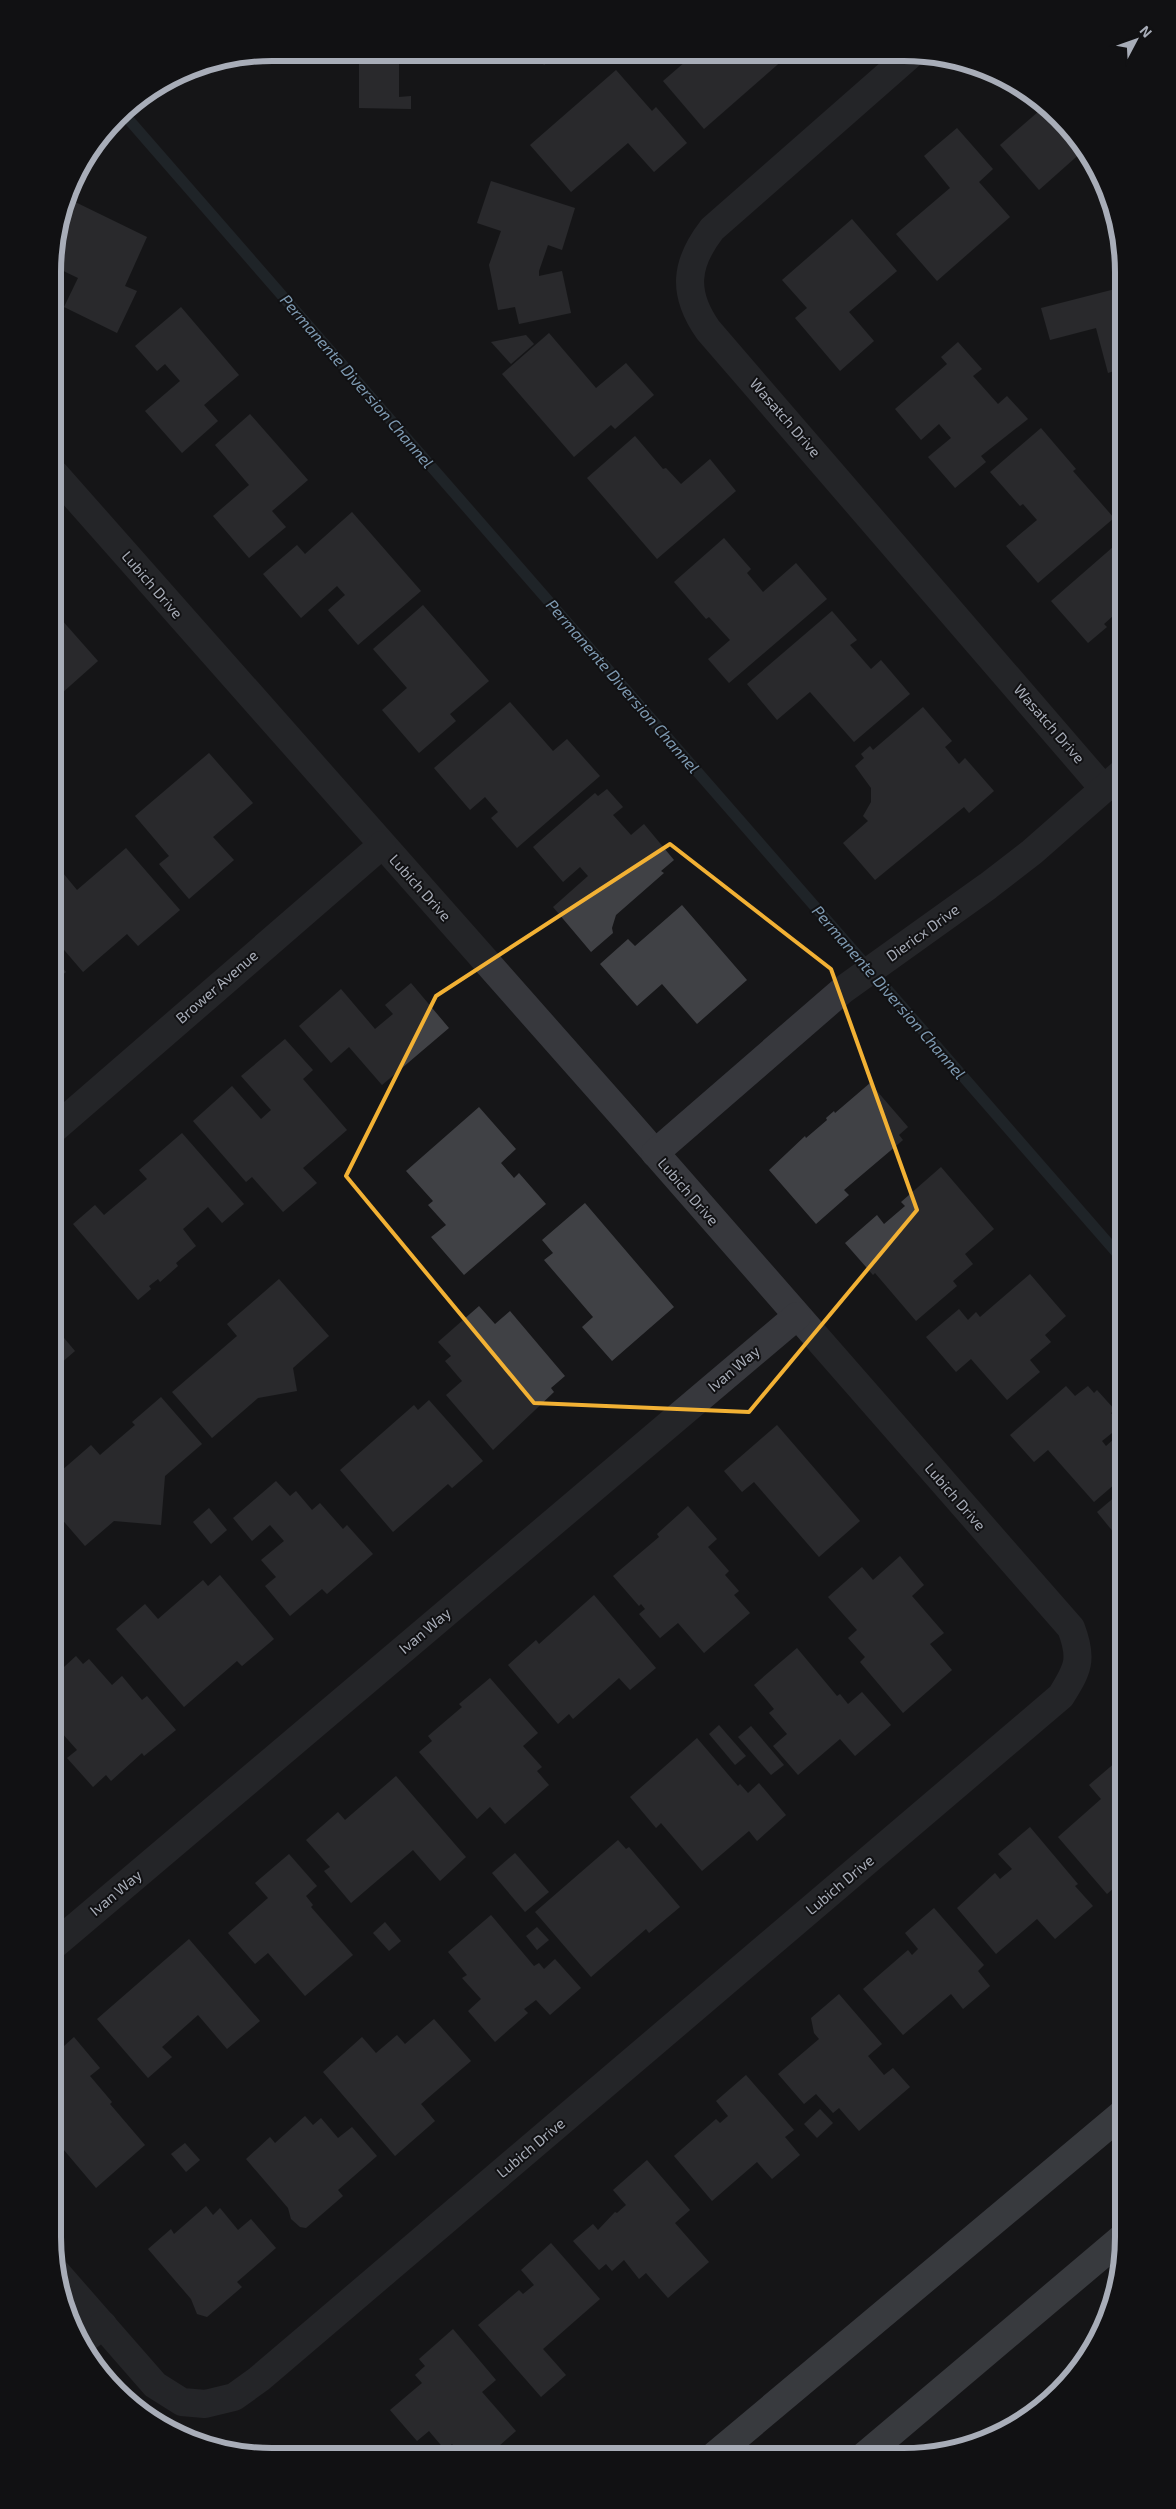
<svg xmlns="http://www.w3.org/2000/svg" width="1176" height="2509" viewBox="0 0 1176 2509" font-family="'Exo 2',sans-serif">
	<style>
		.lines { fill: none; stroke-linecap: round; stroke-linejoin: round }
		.stream { stroke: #2c353c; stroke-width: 11 }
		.building { fill: #404145 }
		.minor { stroke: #37383d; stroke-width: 28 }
		.highway { stroke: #63666e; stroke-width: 28 }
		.marked { fill: none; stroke: #f2b134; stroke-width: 4; stroke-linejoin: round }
		.labels { text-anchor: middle; stroke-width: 4; stroke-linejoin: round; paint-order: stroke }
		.street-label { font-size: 15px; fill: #a8adb8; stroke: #111113 }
		.water-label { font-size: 16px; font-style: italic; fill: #7f9bb3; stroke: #111113 }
		.rim { fill: none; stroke: #a8adb8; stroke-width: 6 }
	</style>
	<rect width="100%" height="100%" fill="#161618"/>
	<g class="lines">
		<path class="stream" d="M123 113 1123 1260"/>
	</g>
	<g class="building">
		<path d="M323 53H399V97L411 96V109L359 108V55Z"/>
		<path d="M536 54H559L544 65Z"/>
		<path d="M693 55 782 56 785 58 704 129 663 81Z"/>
		<path d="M616 70 652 111 656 107 687 143 654 172 628 143 571 192 530 145Z"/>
		<path d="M1046 105 1084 150 1039 190 1000 145Z"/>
		<path d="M957 128 993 169 979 182 1010 217 937 281 896 234 950 188 924 156Z"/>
		<path d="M491 181 575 208 562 250 548 245 539 271V276L562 271 571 313 519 324 515 307 498 310 489 265 501 231 477 223Z"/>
		<path d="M69 199 147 237 125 286 137 291 117 333 64 307 78 278 53 266V257Z"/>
		<path d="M852 219 897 271 849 312 874 341 840 371 795 318 807 308 782 280Z"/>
		<path d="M1123 287V368L1108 373 1096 328 1050 340 1041 308Z"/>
		<path d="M181 307 239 375 204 405 218 421 182 453 145 411 180 381 165 364 157 371 135 346Z"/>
		<path d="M549 333 596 388 626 363 654 395 615 429 611 425 574 457 502 374Z"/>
		<path d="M526 335 534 344 511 364 491 342Z"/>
		<path d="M958 342 982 369 973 376 998 404 1007 396 1028 419 981 456 986 462 955 488 928 457 951 438 939 424 921 440 895 409 947 364 941 357Z"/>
		<path d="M250 414 308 480 272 511 286 527 249 558 213 516 249 485 215 445Z"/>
		<path d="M1041 428 1076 469 1073 471 1114 518 1038 583 1006 546 1037 520 1023 504 1020 506 990 472Z"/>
		<path d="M635 436 663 469 666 468 681 484 710 459 736 491 657 559 587 478Z"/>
		<path d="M352 512 421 591 358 645 328 610 345 595 337 586 301 618 263 574 297 545 305 554Z"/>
		<path d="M724 538 751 569 747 573 763 592 796 563 827 599 729 683 708 659 730 640 709 617 706 619 674 582Z"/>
		<path d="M1113 547 1116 551 1120 548 1123 552V607L1104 624 1107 627 1088 643 1051 601Z"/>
		<path d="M423 605 489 681 450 714 456 721 419 753 382 710 407 688 373 649Z"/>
		<path d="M832 611 857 640 850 645 871 669 881 660 910 694 854 742 810 692 777 720 747 684Z"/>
		<path d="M60 618 98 661 53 701V623Z"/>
		<path d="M510 702 553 751 567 739 600 776 517 848 491 818 498 812 485 797 470 810 434 768Z"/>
		<path d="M923 707 952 741 945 747 959 764 965 758 994 791 969 813 964 807 875 880 843 843 868 821 863 816 871 802V788L855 766 864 758 861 754 870 746 873 750Z"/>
		<path d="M209 753 253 803 213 837 234 860 189 899 159 864 169 856 135 816Z"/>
		<path d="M607 789 623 807 613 815 631 835 644 824 674 860 661 871 664 873 616 915 612 928 613 933 591 952 553 907 588 876 580 867 563 882 533 847 595 793 598 796Z"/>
		<path d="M126 848 180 910 138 946 127 934 83 972 53 937V861L77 890Z"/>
		<path d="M682 905 747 980 697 1024 662 984 637 1006 600 964 628 939 635 946Z"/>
		<path d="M53 956 66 972 53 983Z"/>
		<path d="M411 983 449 1028 382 1085 349 1047 331 1063 299 1026 341 989 375 1029 393 1014 385 1005Z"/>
		<path d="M285 1039 313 1070 303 1079 347 1130 303 1168 317 1183 283 1212 252 1177 246 1182 193 1121 232 1086 261 1119 271 1110 241 1076Z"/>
		<path d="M870 1083 908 1127 899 1135 903 1140 844 1190 849 1195 816 1224 769 1170 805 1136 806 1138 827 1120 826 1118 834 1111 835 1113Z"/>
		<path d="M479 1107 516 1149 501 1163 514 1178 519 1173 546 1204 464 1275 431 1237 446 1225 428 1205 433 1201 406 1171Z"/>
		<path d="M182 1133 244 1204 222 1223 208 1207 183 1229 196 1246 176 1263 178 1266 160 1282 158 1279 149 1286 151 1289 138 1300 73 1224 95 1205 104 1215 147 1179 139 1170Z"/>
		<path d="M941 1167 994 1229 965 1254 973 1264 953 1281 957 1286 916 1321 875 1273 873 1275 845 1243 877 1215 884 1224 905 1206 901 1202Z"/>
		<path d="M585 1203 674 1307 612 1361 582 1327 593 1317 544 1260 553 1253 542 1240Z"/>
		<path d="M1030 1274 1066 1316 1045 1335 1051 1342 1030 1360 1040 1372 1007 1400 971 1359 956 1372 926 1337 959 1309 968 1320 976 1312 980 1317Z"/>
		<path d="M279 1279 329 1336 293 1368 297 1391 258 1398 212 1438 172 1392 237 1336 227 1324Z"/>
		<path d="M479 1306 495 1324 510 1311 565 1376 551 1388 554 1392 493 1450 446 1395 462 1381 445 1361 451 1356 438 1342Z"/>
		<path d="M53 1325 75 1351 53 1370Z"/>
		<path d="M1066 1386 1075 1396 1088 1386 1094 1393 1097 1390 1115 1410 1111 1413 1122 1425 1102 1441 1106 1446 1123 1431V1477L1094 1502 1048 1450 1034 1462 1010 1435Z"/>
		<path d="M161 1397 202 1444 165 1476 161 1525 114 1521 85 1546 53 1509V1478L91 1445 100 1455 135 1425 132 1422Z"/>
		<path d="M429 1400 483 1461 452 1488 448 1484 393 1532 340 1470 414 1405 418 1410Z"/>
		<path d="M777 1425 860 1521 819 1557 754 1482 742 1492 724 1471Z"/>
		<path d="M276 1481 290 1496 296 1491 312 1510 320 1503 343 1529 347 1525 373 1554 327 1594 322 1589 290 1616 265 1586 276 1577 261 1560 284 1541 270 1525 252 1541 233 1518Z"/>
		<path d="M1123 1490V1544L1097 1512Z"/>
		<path d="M688 1506 717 1539 708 1547 729 1571 725 1575 739 1591 734 1595 750 1613 704 1653 678 1623 660 1638 639 1614 645 1609 641 1604 639 1606 613 1576 659 1537 657 1534Z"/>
		<path d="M209 1508 227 1530 211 1544 193 1522Z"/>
		<path d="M900 1556 924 1585 912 1596 944 1633 930 1644 952 1670 903 1713 860 1662 865 1657 848 1638 857 1630 828 1597 862 1567 873 1580Z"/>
		<path d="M220 1575 274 1639 242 1666 237 1661 184 1707 116 1629 145 1604 158 1619 203 1580 208 1586Z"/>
		<path d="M594 1595 656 1668 630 1690 619 1678 573 1719 569 1714 558 1724 508 1665 536 1640 539 1644Z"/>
		<path d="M797 1648 837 1696 840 1694 848 1704 862 1692 891 1725 855 1756 840 1739 798 1775 773 1746 787 1734 769 1713 774 1709 754 1685Z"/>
		<path d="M76 1656 83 1664 89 1659 112 1685 122 1676 142 1700 147 1696 176 1730 144 1756 142 1753 111 1781 106 1775 93 1787 67 1758 77 1750 53 1723 57 1719 53 1714V1677Z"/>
		<path d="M490 1678 538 1733 523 1746 542 1767 537 1771 549 1785 505 1824 490 1807 477 1819 419 1752 432 1741 428 1736 462 1707 459 1704Z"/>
		<path d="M719 1725 746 1756 735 1765 709 1734Z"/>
		<path d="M751 1726 784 1765 771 1775 738 1737Z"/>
		<path d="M697 1738 738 1786 740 1784 748 1793 759 1783 786 1815 757 1841 749 1831 702 1871 661 1823 656 1828 630 1797Z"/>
		<path d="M1123 1756V1880L1107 1894 1058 1837 1101 1799 1089 1785Z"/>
		<path d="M396 1776 466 1857 440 1881 413 1850 351 1903 324 1871 330 1867 306 1840 338 1812 345 1820Z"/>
		<path d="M53 1792 64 1806 53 1816Z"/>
		<path d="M1030 1827 1078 1884 1075 1886 1093 1906 1055 1939 1037 1919 996 1954 957 1908 995 1873 1000 1879 1012 1869 998 1854Z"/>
		<path d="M618 1840 626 1849 629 1847 680 1907 649 1933 646 1929 591 1977 535 1912Z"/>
		<path d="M515 1853 549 1892 525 1912 492 1873Z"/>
		<path d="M289 1854 317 1886 306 1896 313 1905 311 1907 353 1955 305 1996 268 1953 255 1964 228 1933 268 1898 255 1883Z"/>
		<path d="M934 1908 984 1965 978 1971 990 1986 963 2009 951 1994 903 2035 863 1989 908 1950 912 1955 918 1949 905 1933Z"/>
		<path d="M491 1915 534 1966 539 1963 544 1969 555 1959 581 1988 550 2015 536 2000 524 2009 528 2013 495 2042 468 2011 481 1999 462 1978 467 1975 448 1952Z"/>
		<path d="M385 1922 401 1941 389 1951 373 1933Z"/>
		<path d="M537 1927 549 1940 537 1950 526 1936Z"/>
		<path d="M189 1939 260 2021 227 2049 198 2015 162 2047 172 2057 148 2078 97 2019Z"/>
		<path d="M839 1994 882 2044 868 2056 884 2075 893 2068 910 2087 859 2131 839 2108 833 2113 816 2094 804 2104 778 2074 819 2039 814 2033 811 2018Z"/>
		<path d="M434 2019 471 2061 421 2104 435 2121 395 2156 323 2072 362 2037 376 2053 397 2035 405 2044Z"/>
		<path d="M74 2037 100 2068 90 2076 112 2102 110 2104 145 2145 96 2188 53 2137V2056Z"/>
		<path d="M746 2075 794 2130 785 2137 800 2155 772 2179 757 2162 712 2201 674 2156 716 2119 720 2123 728 2116 716 2101Z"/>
		<path d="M820 2109 833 2123 817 2138 804 2124Z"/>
		<path d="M305 2116 313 2125 321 2118 338 2138 352 2127 377 2156 338 2190 343 2196 306 2228 300 2227 291 2219 288 2208 246 2159 270 2137 275 2143Z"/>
		<path d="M185 2143 200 2160 186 2172 171 2154Z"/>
		<path d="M647 2160 690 2210 675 2223 709 2262 668 2298 646 2273 639 2279 624 2260 612 2271 606 2264 599 2270 573 2241 593 2224 598 2230 615 2212 617 2213 626 2205 613 2190Z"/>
		<path d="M206 2206 213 2215 220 2208 238 2230 251 2219 276 2248 237 2282 242 2287 207 2317 197 2314 191 2299 148 2249 171 2229 174 2234Z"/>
		<path d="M551 2243 600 2299 543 2349 566 2375 541 2397 478 2325 519 2290 523 2294 534 2285 521 2270Z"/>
		<path d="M453 2329 496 2380 482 2392 516 2431 490 2454H461L452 2444 445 2450 429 2431 417 2441 390 2410 422 2383 415 2375 425 2366 419 2359Z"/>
	</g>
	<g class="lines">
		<g class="minor">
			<path d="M909 56 712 229C685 264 682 293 708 330L1104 789"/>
			<path d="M53 475 55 474 629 1123 1071 1628C1083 1659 1078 1669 1061 1696L259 2379 234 2397 205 2404 182 2402 155 2385 57 2273"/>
			<path d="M53 1130 382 845"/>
			<path d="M655 1153 844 989 988 886 1032 852 1123 772"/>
			<path d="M53 1946 797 1316"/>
			<path d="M80 2343 103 2325"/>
		</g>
		<g class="highway">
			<path d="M715 2455 1123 2113"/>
			<path d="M864 2456 1123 2237"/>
		</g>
	</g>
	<path d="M0 0H1176V2509H0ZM670 844 831 969 917 1210 749 1412 534 1403 346 1176 436 996Z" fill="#161618" fill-opacity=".55" fill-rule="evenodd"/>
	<path class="marked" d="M670 844 831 969 917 1210 749 1412 534 1403 346 1176 436 996Z"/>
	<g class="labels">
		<g class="street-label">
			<text transform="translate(785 418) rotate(49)" y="5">Wasatch Drive</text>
			<text transform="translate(152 585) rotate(49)" y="5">Lubich Drive</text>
			<text transform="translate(1049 724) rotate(49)" y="5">Wasatch Drive</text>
			<text transform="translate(420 888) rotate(48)" y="5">Lubich Drive</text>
			<text transform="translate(923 933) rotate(-36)" y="5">Diericx Drive</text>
			<text transform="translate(217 987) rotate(-41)" y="5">Brower Avenue</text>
			<text transform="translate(688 1192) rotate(49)" y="5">Lubich Drive</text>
			<text transform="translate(734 1369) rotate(-40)" y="5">Ivan Way</text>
			<text transform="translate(955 1497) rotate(49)" y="5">Lubich Drive</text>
			<text transform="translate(425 1631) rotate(-40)" y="5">Ivan Way</text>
			<text transform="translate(840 1885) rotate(-40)" y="5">Lubich Drive</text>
			<text transform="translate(116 1893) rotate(-40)" y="5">Ivan Way</text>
			<text transform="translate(531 2148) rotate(-40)" y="5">Lubich Drive</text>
		</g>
		<g class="water-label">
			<text transform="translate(357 381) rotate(49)" y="6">Permanente Diversion Channel</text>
			<text transform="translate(623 686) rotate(49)" y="6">Permanente Diversion Channel</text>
			<text transform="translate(889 992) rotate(49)" y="6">Permanente Diversion Channel</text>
		</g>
	</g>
	<path d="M0 0H1176V2509H0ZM272 61H904A211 211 0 0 1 1115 272V2237A211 211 0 0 1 904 2448H272A211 211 0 0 1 61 2237V272A211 211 0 0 1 272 61Z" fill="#111113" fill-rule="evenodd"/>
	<path class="rim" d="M272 61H904A211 211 0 0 1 1115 272V2237A211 211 0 0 1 904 2448H272A211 211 0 0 1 61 2237V272A211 211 0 0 1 272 61Z"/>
	<g transform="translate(1136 40) rotate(49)" stroke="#111113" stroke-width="4" paint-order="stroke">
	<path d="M0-4L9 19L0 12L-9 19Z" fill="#a8adb8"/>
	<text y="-8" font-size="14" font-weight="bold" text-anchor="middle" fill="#a8adb8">N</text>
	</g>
</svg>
